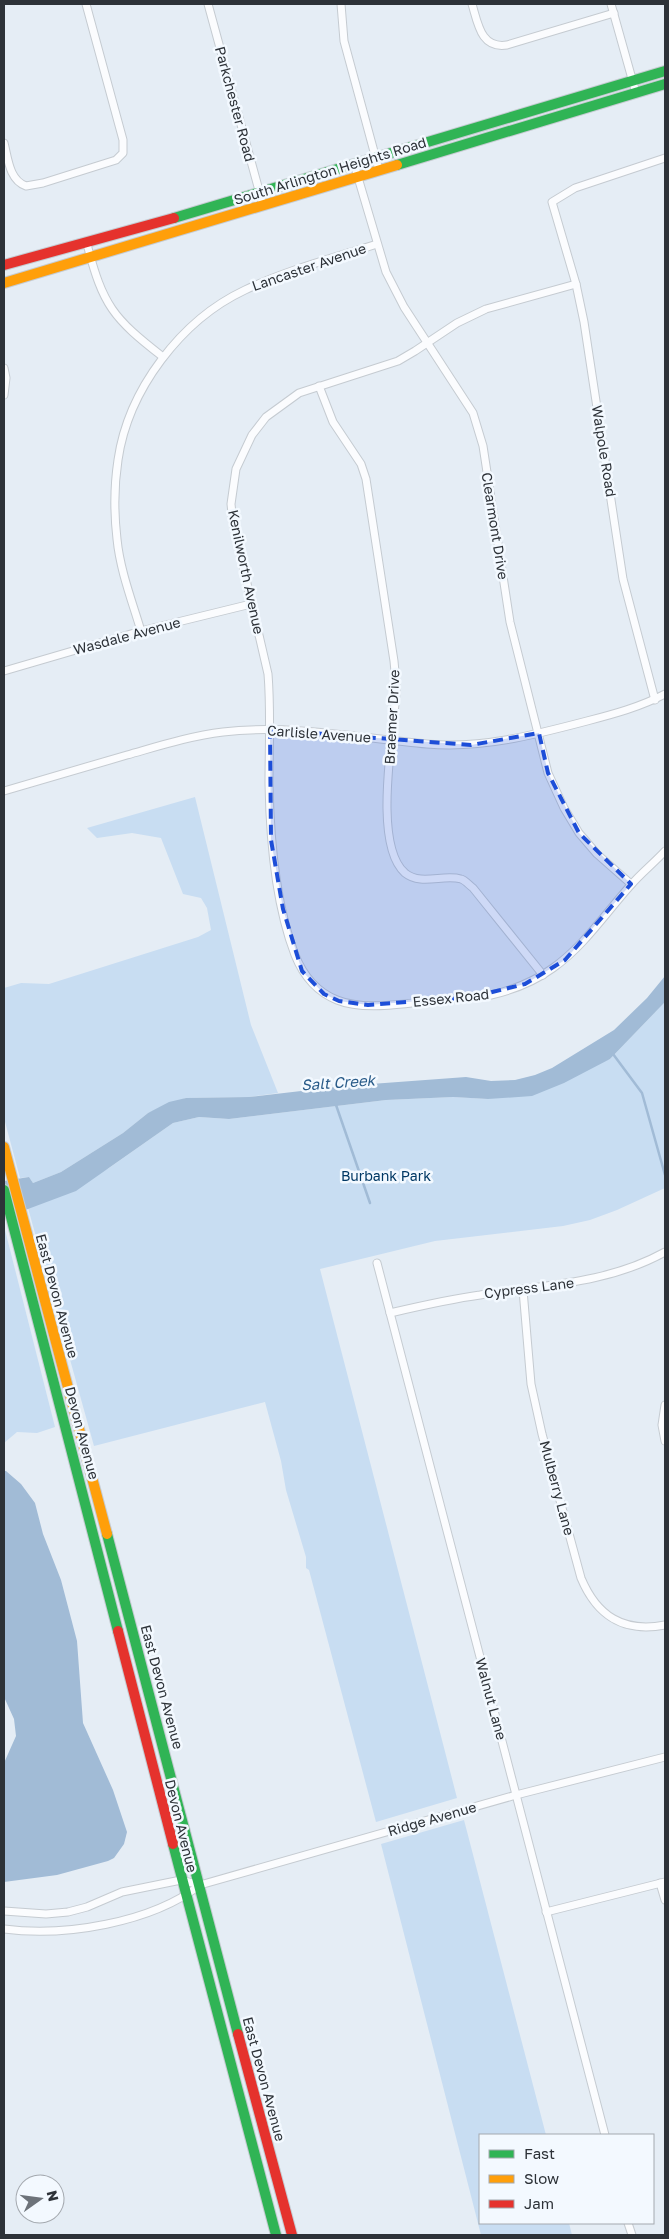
<svg xmlns="http://www.w3.org/2000/svg" width="669" height="2239" viewBox="0 0 669 2239" font-family="'Golos Text',sans-serif">
	<style>
		.green { fill: #c8ddf2 }
		.water { fill: #a1bbd6 }
		.lines { fill: none; stroke-linecap: round; stroke-linejoin: round }
		.stream { stroke: #a1bbd6; stroke-width: 2.5 }
		.street-casing { stroke: #c5cbd1; stroke-width: 9 }
		.fast-casing { stroke: #c5cbd1; stroke-width: 12 }
		.slow-casing { stroke: #c5cbd1; stroke-width: 12 }
		.jam-casing { stroke: #c5cbd1; stroke-width: 12 }
		.street { stroke: #fbfcfe; stroke-width: 7 }
		.fast { stroke: #30b455; stroke-width: 10 }
		.slow { stroke: #ff9f0a; stroke-width: 10 }
		.jam { stroke: #e5322d; stroke-width: 10 }
		.marked { fill: #1d4ed8; fill-opacity: 0.2; stroke: #1d4ed8; stroke-width: 4; stroke-dasharray: 10 6; stroke-linejoin: round }
		.labels { text-anchor: middle; stroke-width: 5; stroke-linejoin: round; paint-order: stroke }
		.street-label { font-size: 14px; fill: #2d3238; stroke: #f3f9ff }
		.park-label { font-size: 14px; fill: #003864; stroke: #f3f9ff }
		.water-label { font-size: 15px; font-style: italic; fill: #295b89; stroke: #f3f9ff }
	</style>
	<rect width="100%" height="100%" fill="#e5edf5"/>
	<g class="green">
		<path d="M195 797 251 1025 278 1093 249 1097 186 1098 148 1113 123 1133 61 1172 33 1183 29 1177 20 1178 4 1118V988L21 983 49 984 198 937 211 930 207 908 201 898 183 894 161 838 132 833 97 838 87 828Z"/>
		<path d="M665 1002V1188L617 1210 590 1220 563 1226 435 1241 320 1269 457 1798 376 1822 309 1570 306 1568V1557L286 1490 281 1461 265 1402 94 1446 28 1208 109 1168 173 1123 199 1117 229 1119 386 1100 453 1097 488 1099 610 1059Z"/>
		<path d="M4 1226 55 1427 37 1433 17 1432 4 1443Z"/>
		<path d="M464 1820 546 2135H480V2223H569L572 2235H481L381 1844Z"/>
	</g>
	<g class="water">
		<path d="M665 976V1002L610 1059 564 1083 532 1096 488 1099 453 1097 386 1100 229 1119 199 1117 173 1123 76 1191 4 1218V1181L29 1177 33 1183 61 1172 123 1133 148 1113 169 1102 186 1098 249 1097 344 1086 466 1077 491 1081 515 1080 535 1075 552 1068 614 1030 647 998Z"/>
		<path d="M4 1471H6L21 1484 35 1503 43 1534 61 1580 77 1641 83 1723 113 1790 127 1832 124 1844 114 1858 108 1861 57 1875 4 1882V1763L16 1736 14 1719 4 1697Z"/>
	</g>
	<g class="lines">
		<g class="stream">
			<path d="M613 1054 642 1093 665 1175"/>
			<path d="M336 1105 370 1203"/>
		</g>
		<g class="street-casing">
			<g id="street">
				<path d="M208 4 263 205"/>
				<path d="M341 4 344 41 379 170"/>
				<path d="M472 4C478 24 481 49 507 45L614 13"/>
				<path d="M611 4 636 93"/>
				<path d="M4 143C8 158 9 180 26 186L43 183 116 160 123 153V140L86 4"/>
				<path d="M354 164 386 272 404 307 473 413 483 446 510 622 548 773 564 808 579 833 597 854 631 884"/>
				<path d="M87 244C103 306 113 318 163 357"/>
				<path d="M576 284 486 309 457 323 415 351 398 361 299 393 266 417 252 435 236 469 231 504 233 523 268 674C271 711 269 747 269 784 270 839 275 903 295 955 303 975 317 992 337 1000 366 1012 412 1002 442 1000 458 998 476 999 491 995 513 990 535 981 553 968 584 946 605 914 630 886 641 873 654 863 665 851"/>
				<path d="M4 368 6 378 4 395"/>
				<path d="M319 386 333 422 361 464 366 479 394 661C395 671 396 681 396 691 394 732 372 844 405 873 421 886 443 874 461 879 465 880 469 885 473 888L543 975"/>
				<path d="M141 631C132 601 120 570 117 539 114 513 114 486 118 460 128 390 181 320 245 290 287 270 333 258 377 244"/>
				<path d="M4 671 141 631 251 604"/>
				<path d="M655 700 623 579 584 322 576 284 552 202 575 188 665 158"/>
				<path d="M4 791C45 779 86 767 127 755 159 746 190 736 223 732 290 724 360 738 427 744 481 749 534 735 587 721 614 714 640 707 665 694"/>
				<path d="M377 1263 605 2135"/>
				<path d="M523 1290 531 1384 542 1434 581 1578C597 1616 623 1633 665 1625"/>
				<path d="M390 1313C420 1306 450 1299 480 1295 544 1285 607 1284 665 1252"/>
				<path d="M665 1405 662 1425 665 1441"/>
				<path d="M660 1883 665 1900"/>
				<path d="M4 1911 46 1914 68 1912 87 1907 122 1892 181 1880 200 1885"/>
				<path d="M546 1912 665 1882"/>
				<path d="M4 1929C64 1937 151 1923 200 1885L516 1795 665 1757"/>
				<path d="M628 2223 632 2235"/>
			</g>
		</g>
		<g class="fast-casing">
			<g id="fast">
				<path d="M397 165 665 84"/>
				<path d="M174 218 665 71"/>
				<path d="M4 1190 118 1631"/>
				<path d="M107 1534 238 2034"/>
				<path d="M173 1844 276 2235"/>
			</g>
		</g>
		<g class="slow-casing">
			<g id="slow">
				<path d="M4 283 397 165"/>
				<path d="M4 1147 107 1534"/>
			</g>
		</g>
		<g class="jam-casing">
			<g id="jam">
				<path d="M4 265 174 218"/>
				<path d="M118 1631 173 1844"/>
				<path d="M238 2034 292 2235"/>
			</g>
		</g>
		<use href="#street" class="street"/>
		<use href="#fast" class="fast"/>
		<use href="#slow" class="slow"/>
		<use href="#jam" class="jam"/>
	</g>
	<path class="marked" d="M270 730 471 745 539 733 548 773 579 833 631 884 565 960 525 984 472 997 368 1005 339 1001 324 994 302 971 283 909 271 840Z"/>
	<g class="labels">
		<g class="street-label">
			<text transform="translate(235 104) rotate(75)" y="5">Parkchester Road</text>
			<text transform="translate(330 171) rotate(-17)" y="5">South Arlington Heights Road</text>
			<text transform="translate(309 267) rotate(-19)" y="5">Lancaster Avenue</text>
			<text transform="translate(604 451) rotate(81)" y="5">Walpole Road</text>
			<text transform="translate(495 526) rotate(81)" y="5">Clearmont Drive</text>
			<text transform="translate(246 572) rotate(78)" y="5">Kenilworth Avenue</text>
			<text transform="translate(127 636) rotate(-15)" y="5">Wasdale Avenue</text>
			<text transform="translate(392 717) rotate(-87)" y="5">Braemer Drive</text>
			<text transform="translate(319 734) rotate(4)" y="5">Carlisle Avenue</text>
			<text transform="translate(451 998) rotate(-6)" y="5">Essex Road</text>
			<text transform="translate(529 1288) rotate(-7)" y="5">Cypress Lane</text>
			<text transform="translate(57 1296) rotate(75)" y="5">East Devon Avenue</text>
			<text transform="translate(82 1433) rotate(75)" y="5">Devon Avenue</text>
			<text transform="translate(557 1488) rotate(75)" y="5">Mulberry Lane</text>
			<text transform="translate(162 1687) rotate(75)" y="5">East Devon Avenue</text>
			<text transform="translate(491 1699) rotate(75)" y="5">Walnut Lane</text>
			<text transform="translate(432 1819) rotate(-16)" y="5">Ridge Avenue</text>
			<text transform="translate(181 1826) rotate(76)" y="5">Devon Avenue</text>
			<text transform="translate(264 2079) rotate(75)" y="5">East Devon Avenue</text>
		</g>
		<g class="park-label">
			<text x="386" y="1181">Burbank Park</text>
		</g>
		<g class="water-label">
			<text transform="translate(338 1083) rotate(-4)" y="5">Salt Creek</text>
		</g>
	</g>
	<rect width="669" height="2239" fill="none" stroke="#2d3238" stroke-width="10"/>
	<rect x="479" y="2134" width="175" height="90" fill="#f3f9ff" stroke="#a4a9af"/>
	<rect x="489" y="2150" width="25" height="8" fill="#30b455" stroke="#a4a9af"/>
	<text x="524" y="2159" font-size="15" fill="#2d3238">Fast</text>
	<rect x="489" y="2175" width="25" height="8" fill="#ff9f0a" stroke="#a4a9af"/>
	<text x="524" y="2184" font-size="15" fill="#2d3238">Slow</text>
	<rect x="489" y="2200" width="25" height="8" fill="#e5322d" stroke="#a4a9af"/>
	<text x="524" y="2209" font-size="15" fill="#2d3238">Jam</text>
	<g transform="translate(40 2199) rotate(76)"><circle r="24" fill="#f3f9ff" stroke="#a4a9af"/>
	<path d="M0-4L9 19L0 12L-9 19Z" fill="#6d737a"/>
	<text y="-8" font-size="14" font-weight="bold" text-anchor="middle" fill="#2d3238">N</text>
	</g>
</svg>
